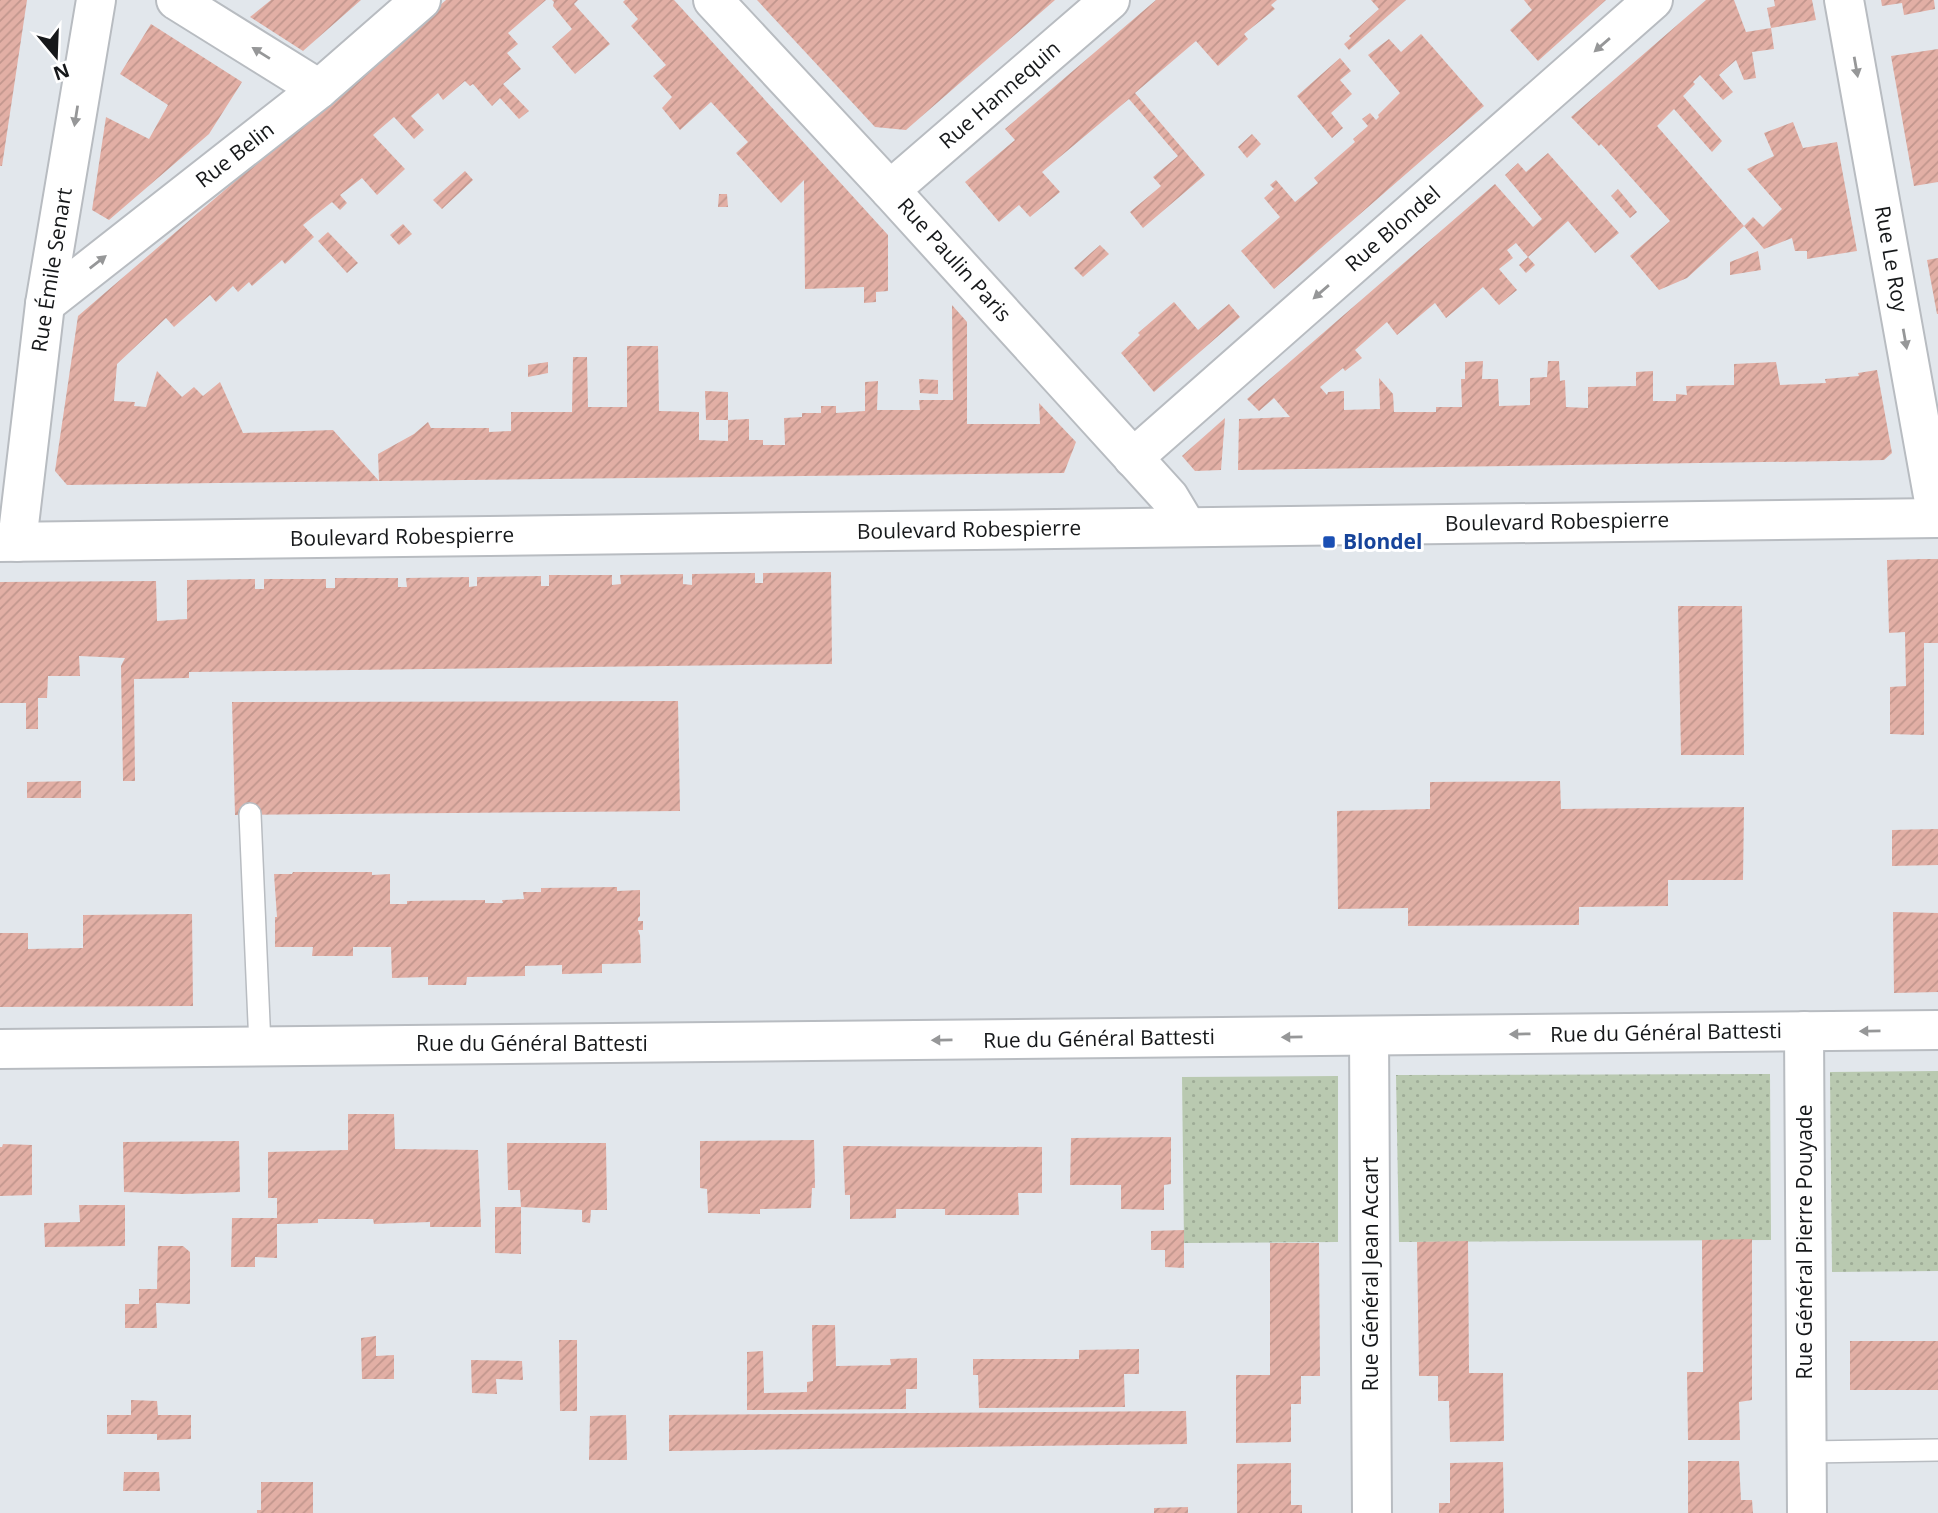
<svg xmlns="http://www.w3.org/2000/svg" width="1938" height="1513" viewBox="0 0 1938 1513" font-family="'Open Sans',sans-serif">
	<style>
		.grass { fill: url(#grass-dots) }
		.building { fill: url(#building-hatch) }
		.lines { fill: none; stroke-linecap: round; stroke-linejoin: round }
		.service-casing { stroke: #b8bcc1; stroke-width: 24 }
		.minor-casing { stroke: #b8bcc1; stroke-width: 42 }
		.tertiary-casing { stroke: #b8bcc1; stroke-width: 42 }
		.service { stroke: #fff; stroke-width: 21 }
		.minor { stroke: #fff; stroke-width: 38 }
		.tertiary { stroke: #fff; stroke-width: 38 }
		.oneway { fill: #969798 }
		.transit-dot { fill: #1a4fb4; stroke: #fff; stroke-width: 2.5 }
		.labels { text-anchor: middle; stroke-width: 6; stroke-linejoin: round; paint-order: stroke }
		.street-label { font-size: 21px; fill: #16181a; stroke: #fff }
		.transit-label { font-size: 21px; font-weight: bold; fill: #164399; stroke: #fff; text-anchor: start }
	</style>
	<defs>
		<pattern id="grass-dots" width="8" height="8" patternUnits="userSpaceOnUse" patternTransform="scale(1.75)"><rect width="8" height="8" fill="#b9c9b0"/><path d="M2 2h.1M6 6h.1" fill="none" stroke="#9eac97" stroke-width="1.8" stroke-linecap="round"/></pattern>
		<pattern id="building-hatch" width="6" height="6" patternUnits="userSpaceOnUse" patternTransform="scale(1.75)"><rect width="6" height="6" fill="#e2afa5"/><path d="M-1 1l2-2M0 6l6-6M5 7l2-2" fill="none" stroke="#c1968d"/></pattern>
	</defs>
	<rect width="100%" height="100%" fill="#e2e7ec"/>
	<g class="grass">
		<path d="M1938 1071V1271L1832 1272 1830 1072Z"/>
		<path d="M1770 1074 1771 1240 1399 1242 1396 1075Z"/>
		<path d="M1338 1076V1242L1184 1243 1182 1077Z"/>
	</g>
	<g class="building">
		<path d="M0 0H27L2 166H0Z"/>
		<path d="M271 0H361L303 51 250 17Z"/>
		<path d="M446 0H546L508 33 518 44 507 53 521 69 503 84 529 111 519 119 500 98 492 106 473 84 470 86 465 81 443 100 438 93 411 116 424 130 414 139 394 117 373 135 405 169 377 195 362 178 340 195 347 203 340 210 332 202 303 225 314 237 285 264 282 260 252 286 249 282 238 292 233 286 216 302 210 295 174 327 166 318 117 364 114 401 135 402 134 406 146 407 157 371 182 397 194 387 203 396 220 382 243 433 333 430 379 481 67 485 55 471 78 316Z"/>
		<path d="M552 0H578L574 4 610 44 575 74 552 47 572 29 553 6 554 2Z"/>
		<path d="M625 0H674L888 235V291L876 292V302L864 303V287L805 289 804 180 781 203 736 153 748 142 711 102 680 130 662 108 672 97 653 76 666 65 631 26 638 19 623 2Z"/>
		<path d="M757 0H1055L906 130 875 127Z"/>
		<path d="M1156 0H1277L1271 5 1275 9 1244 34 1248 39 1218 66 1196 41 1135 93 1205 175 1143 228 1130 212 1161 186 1153 177 1178 156 1129 99 1042 172 1060 192 1030 217 1019 205 999 222 965 182 1015 140 1005 129Z"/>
		<path d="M1371 0H1406L1349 50 1344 44 1351 38 1349 36 1379 9Z"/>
		<path d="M1524 0H1606L1538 61 1510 30 1532 10Z"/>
		<path d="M1706 0H1734L1746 32 1771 28 1774 49 1752 52 1756 78 1744 80 1736 60 1719 75 1733 92 1723 100 1700 75 1693 82 1695 84 1683 96 1722 141 1712 152 1674 109 1657 126 1744 226 1687 278 1659 290 1630 256 1670 221 1601 144 1599 146 1571 117Z"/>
		<path d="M1774 0H1812L1816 20 1771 28 1767 8 1775 6Z"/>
		<path d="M1881 0H1934L1935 9 1904 15 1902 3 1882 6Z"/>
		<path d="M151 24 242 82 209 134 109 220 92 210 106 117 149 139 168 105 120 74Z"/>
		<path d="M1421 34 1484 106 1274 289 1241 251 1280 217 1264 198 1274 189 1270 185 1276 180 1295 202 1318 183 1314 178 1355 142 1353 139 1368 126 1362 119 1370 113 1376 120 1379 117 1378 115 1400 93 1368 55 1389 39 1401 52Z"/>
		<path d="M1938 49V182L1914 186 1891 56Z"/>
		<path d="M1340 58 1351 71 1340 80 1352 94 1331 113 1343 128 1332 138 1297 96Z"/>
		<path d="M1793 122 1803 148 1837 142 1857 251 1807 259V251H1795L1792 238 1764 249 1744 226 1753 217 1763 227 1782 209 1747 169 1774 156 1764 133Z"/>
		<path d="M1252 134 1261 144 1247 158 1238 147Z"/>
		<path d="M1548 153 1619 233 1595 253 1568 221 1528 257 1516 243 1507 250 1513 258 1499 269 1517 290 1499 305 1483 287 1446 318 1435 303 1397 335 1387 322 1355 350 1362 358 1345 371 1343 368 1320 387 1327 395 1328 392 1344 391V410L1380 409 1379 378 1393 394 1394 412H1436V407H1462L1461 379H1465V362L1483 361 1482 379H1498L1499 406 1530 405V378L1547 377 1548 361H1559L1560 381 1565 380 1566 407 1588 408V387L1636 386V372L1653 371V401H1676V394L1687 395 1686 386 1734 385V364L1776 362 1780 385 1826 383 1825 379 1859 376 1858 373 1877 370 1892 453 1884 460 1838 461 1238 470 1239 419 1290 417 1274 398 1259 411 1247 399 1495 184 1533 227 1542 219 1505 175 1518 163 1526 172Z"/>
		<path d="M465 171 473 180 442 209 433 200Z"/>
		<path d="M1618 189 1637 212 1630 218 1611 196Z"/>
		<path d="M719 194H727L728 207H718Z"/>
		<path d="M403 224 412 234 399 245 390 235Z"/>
		<path d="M328 232 358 263 347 273 318 241Z"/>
		<path d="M1100 245 1109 254 1083 277 1074 268Z"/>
		<path d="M1758 251 1761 270 1730 275V262Z"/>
		<path d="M1528 257 1535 265 1526 273 1519 265Z"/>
		<path d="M1938 258V314H1937L1927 260Z"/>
		<path d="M1174 302 1198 330 1229 304 1240 317 1154 392 1121 353 1140 335 1138 333Z"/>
		<path d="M952 305 967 322V424H1040L1039 403 1076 442 1064 473 379 481 378 454 414 434 428 422 431 428H489V432L511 431V412H572L573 357H587L588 407H627V346H658L659 411 699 412V440L728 441V420L749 419V440H763V445H785L784 418 802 417V413H821V406H836V413L865 411V382L878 381 877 410H920L919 400H953Z"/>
		<path d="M548 362V373L528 377V365Z"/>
		<path d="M919 379 938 380V394L920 393Z"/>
		<path d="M705 391 728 392V420H706Z"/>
		<path d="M1225 418 1221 470 1195 471 1182 456Z"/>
		<path d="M1923 559H1938V643H1924V735L1890 734V687L1906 686 1905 632 1889 633 1887 560Z"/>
		<path d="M831 572 832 664 189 672V678L134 679 135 781H123L121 666 125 658 79 656 80 676H48L47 698H38V729H26V703H0V582L156 581 157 621 187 619V580L255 579V589H264V579H326V588H335V578H398V587H407L406 578 469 577V587L477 586V577L541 576V586H549V575H612V585L621 584 620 575 683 574V584L692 585V574L755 573V583H763V573Z"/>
		<path d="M1678 606H1742L1744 755H1681Z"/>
		<path d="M678 701 680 811 235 815 232 702Z"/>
		<path d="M81 781V798H27V782Z"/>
		<path d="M1560 781 1561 809 1744 807 1743 880H1668V906L1579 907V925L1408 926V908L1338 909 1337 811 1430 809V782Z"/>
		<path d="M1938 829V865L1892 866V830Z"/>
		<path d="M293 872H372V875L390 874V904H407V901L485 900V903H503L502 900 524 899 523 892H541V888L617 887V891L640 890V916L638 918V921H643V930H638L640 936 641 963 602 964V973L562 974V965L525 966V976L467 977 466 985H428V977L392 978 391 947H353V956H312L313 947H275V917H277L274 874H292Z"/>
		<path d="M1893 912 1938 913V992L1894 993Z"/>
		<path d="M192 914 193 1006 0 1007V933H28V949L83 948V915Z"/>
		<path d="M348 1114H394L395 1149 478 1150 481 1227H430V1222L374 1224 373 1219H318V1223L277 1224V1258L255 1257V1267H231L232 1218H277V1198H268V1152L348 1150Z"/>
		<path d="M1171 1137V1184L1164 1185V1210L1121 1209V1185H1070L1071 1138Z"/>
		<path d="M814 1140 815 1188H812L811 1208 760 1209V1214L708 1213 707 1189 700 1188V1141Z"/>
		<path d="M239 1141 240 1192 182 1194 124 1192 123 1142Z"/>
		<path d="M507 1143H606L607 1210H591L590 1223 582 1222V1210L521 1207V1254L495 1253V1207H521L520 1190H508Z"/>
		<path d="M3 1144 32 1145V1195L0 1196V1147H2Z"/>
		<path d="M843 1146 1042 1147V1193H1018L1019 1215H945V1209H896V1218L850 1219V1195H845Z"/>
		<path d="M79 1205H125V1246L45 1247 44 1223 80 1222Z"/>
		<path d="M1184 1230V1268L1165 1267V1250H1151V1231Z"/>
		<path d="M1752 1239V1400L1739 1402 1740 1440H1688L1687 1372H1703L1702 1240Z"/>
		<path d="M1468 1241 1469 1373H1503L1504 1441 1450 1442 1449 1401H1438V1376H1419L1417 1242Z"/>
		<path d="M1270 1243H1319L1320 1376H1301V1404H1291V1442L1236 1443V1375H1270Z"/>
		<path d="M158 1246H183L190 1252V1304L156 1303 157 1328H125V1304H139V1289H157Z"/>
		<path d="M812 1325H835L836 1366 891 1365 890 1359 917 1358V1389H906V1409L747 1410V1352L763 1351 764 1393 807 1392V1382L813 1381Z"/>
		<path d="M376 1336V1356L394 1355V1379H362L361 1338Z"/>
		<path d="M559 1340H577V1411H560Z"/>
		<rect x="1850" y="1341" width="88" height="49"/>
		<path d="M1139 1349V1374H1124L1125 1407 979 1408 978 1375H973V1359H1079V1350Z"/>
		<path d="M471 1360 522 1361 523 1380 496 1379 497 1394 472 1393Z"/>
		<path d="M131 1400 157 1401 158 1415H191V1439L157 1440V1434H107V1415H131Z"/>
		<path d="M1186 1411 1187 1444 669 1451V1415Z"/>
		<path d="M626 1415 627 1460H589L590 1416Z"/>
		<path d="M1688 1461H1739L1741 1500H1752L1753 1513H1688Z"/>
		<path d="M1503 1462 1504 1513H1439V1503H1450V1463Z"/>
		<path d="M1291 1463V1505H1302V1513H1237V1464Z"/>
		<path d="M124 1472H159L160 1491H123Z"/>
		<path d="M261 1482H313V1513H257V1510H261Z"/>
		<path d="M1188 1507V1513H1154V1508Z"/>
	</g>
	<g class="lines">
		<g class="service-casing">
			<g id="service">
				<path d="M250 814 260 1046"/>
				<path d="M1807 1452 1938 1450"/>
			</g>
		</g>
		<g class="minor-casing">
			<g id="minor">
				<path d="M176 0 319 89"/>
				<path d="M713 0 890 190 1169 497 1187 527"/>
				<path d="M1844 0 1937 518"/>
				<path d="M890 190 1110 0"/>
				<path d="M45 304 319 89 421 0"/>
				<path d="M1133 458 1653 0"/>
				<path d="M17 542 45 304 96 0"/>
				<path d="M1804 1031 1807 1513"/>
				<path d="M1369 1036 1372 1513"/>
				<path d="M0 1049 1938 1030"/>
			</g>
		</g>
		<g class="tertiary-casing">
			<path id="tertiary" d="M0 542 1938 518"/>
		</g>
		<use href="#service" class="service"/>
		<use href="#minor" class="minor"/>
		<use href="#tertiary" class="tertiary"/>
	</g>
	<defs><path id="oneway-solid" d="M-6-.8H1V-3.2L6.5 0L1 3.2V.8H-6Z" transform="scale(1.75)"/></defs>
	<g class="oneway">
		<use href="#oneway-solid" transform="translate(1602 45) rotate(139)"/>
		<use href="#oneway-solid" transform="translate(261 53) rotate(-148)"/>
		<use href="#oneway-solid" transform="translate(1856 67) rotate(80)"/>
		<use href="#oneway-solid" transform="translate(76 116) rotate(99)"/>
		<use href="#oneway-solid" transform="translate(98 262) rotate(-38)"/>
		<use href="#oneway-solid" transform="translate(1321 292) rotate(139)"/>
		<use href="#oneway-solid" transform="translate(1905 339) rotate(80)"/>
		<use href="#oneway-solid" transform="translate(1870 1031) rotate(179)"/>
		<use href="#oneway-solid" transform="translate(1520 1034) rotate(179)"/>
		<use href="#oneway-solid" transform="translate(1292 1037) rotate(179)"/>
		<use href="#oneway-solid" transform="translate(942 1040) rotate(179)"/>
	</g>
	<rect class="transit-dot" x="1322" y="535" width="14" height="14" rx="3.5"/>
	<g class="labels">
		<g class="street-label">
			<text transform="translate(1000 95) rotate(-41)" y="7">Rue Hannequin</text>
			<text transform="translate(235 155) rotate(-38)" y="7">Rue Belin</text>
			<text transform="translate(1393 229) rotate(-41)" y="7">Rue Blondel</text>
			<text transform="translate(1891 259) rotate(80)" y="7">Rue Le Roy</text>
			<text transform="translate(954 260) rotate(48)" y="7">Rue Paulin Paris</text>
			<text transform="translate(52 270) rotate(-81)" y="7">Rue Émile Senart</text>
			<text transform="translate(1557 522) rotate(-1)" y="7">Boulevard Robespierre</text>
			<text transform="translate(969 530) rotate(-1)" y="7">Boulevard Robespierre</text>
			<text transform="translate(402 537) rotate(-1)" y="7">Boulevard Robespierre</text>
			<text transform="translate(1666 1033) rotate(-1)" y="7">Rue du Général Battesti</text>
			<text transform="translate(1099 1039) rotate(-1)" y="7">Rue du Général Battesti</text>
			<text x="532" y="1051">Rue du Général Battesti</text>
			<text transform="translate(1805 1242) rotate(-90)" y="7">Rue Général Pierre Pouyade</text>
			<text transform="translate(1371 1274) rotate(-90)" y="7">Rue Général Jean Accart</text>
		</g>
		<g class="transit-label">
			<text x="1343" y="549">Blondel</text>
		</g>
	</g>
	<g transform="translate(56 56) rotate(161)" stroke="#ffffff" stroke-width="5" paint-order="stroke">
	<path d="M0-5L12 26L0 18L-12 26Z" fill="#16181a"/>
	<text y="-10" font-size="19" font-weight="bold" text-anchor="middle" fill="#16181a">N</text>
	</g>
</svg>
